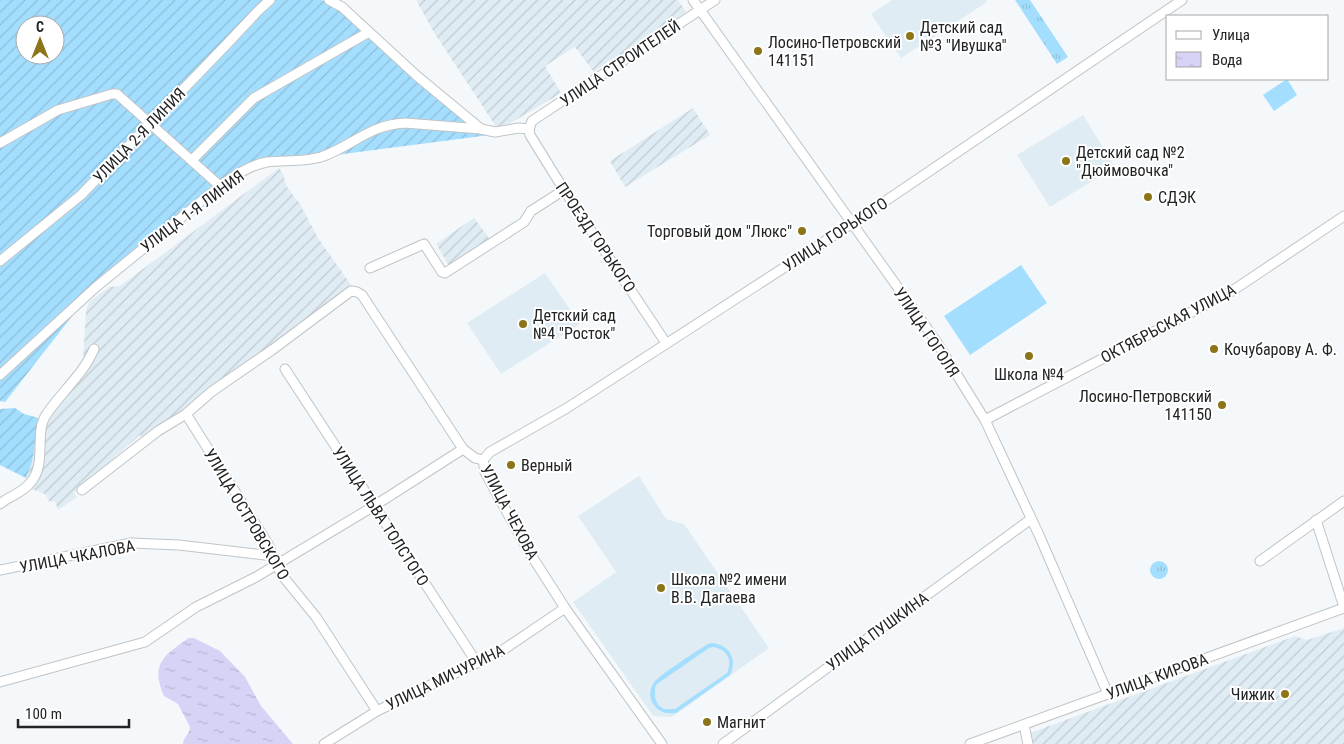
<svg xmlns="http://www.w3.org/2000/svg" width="1344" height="744" viewBox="0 0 1344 744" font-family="'Roboto Condensed',sans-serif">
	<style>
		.built { fill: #e0ecf3 }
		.industrial { fill: url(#industrial-furrows) }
		.grass { fill: url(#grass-tufts) }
		.garden { fill: url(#garden-furrows); fill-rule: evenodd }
		.pitch { fill: #a4defe; fill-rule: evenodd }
		.water { fill: url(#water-ripples) }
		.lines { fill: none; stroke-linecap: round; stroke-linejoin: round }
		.minor-casing { stroke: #c0c4c6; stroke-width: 11 }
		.minor { stroke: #fff; stroke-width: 9 }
		.poi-dot { fill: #8c7418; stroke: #fff; stroke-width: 2 }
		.labels { text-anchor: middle; stroke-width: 4; stroke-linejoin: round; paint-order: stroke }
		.poi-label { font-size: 16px; fill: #222324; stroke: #fff; text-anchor: start }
		.street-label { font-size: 16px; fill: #222324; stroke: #fff }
	</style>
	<defs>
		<pattern id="industrial-furrows" width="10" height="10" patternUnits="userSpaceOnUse" patternTransform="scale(1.25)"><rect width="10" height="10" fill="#e0ecf3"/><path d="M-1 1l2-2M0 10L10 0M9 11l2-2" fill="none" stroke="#c0cad0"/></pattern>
		<pattern id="grass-tufts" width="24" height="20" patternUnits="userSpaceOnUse" patternTransform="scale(1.25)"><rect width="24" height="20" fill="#a4defe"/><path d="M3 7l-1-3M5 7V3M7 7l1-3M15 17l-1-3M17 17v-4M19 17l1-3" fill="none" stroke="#8dbeda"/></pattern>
		<pattern id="garden-furrows" width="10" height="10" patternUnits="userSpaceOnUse" patternTransform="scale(1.25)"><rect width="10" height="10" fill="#a4defe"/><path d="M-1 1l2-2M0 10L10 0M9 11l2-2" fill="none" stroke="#8dbeda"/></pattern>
		<pattern id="water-ripples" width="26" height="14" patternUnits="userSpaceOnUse" patternTransform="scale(1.25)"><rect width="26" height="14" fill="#d6d3f6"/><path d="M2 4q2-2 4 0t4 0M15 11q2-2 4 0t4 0" fill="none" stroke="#b7b5d3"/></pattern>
	</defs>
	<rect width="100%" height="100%" fill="#f4f8fb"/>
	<g class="built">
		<path d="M892 0H986L987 2 901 58 871 14Z"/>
		<path d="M1083 115 1115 167 1050 207 1017 155Z"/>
		<path d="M545 273 580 324 501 374 467 323Z"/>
		<path d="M639 476 666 519 684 524 769 648 672 717 653 716 573 602 616 572 578 516Z"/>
	</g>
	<g class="industrial">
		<path d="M416 0H678L686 12 616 60H610L594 72 575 47 545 66 561 93 504 127 502 125 497 128 435 34Z"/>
		<path d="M693 108 710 135 625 187 610 161Z"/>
		<path d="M279 168 282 172 287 187 300 204 318 238 353 288 185 410 143 439 140 435 74 493 77 497 58 510 55 501 50 502 45 494 23 486 32 462 39 418 83 360 86 311 89 302 109 287 120 286Z"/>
		<path d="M474 218 495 246 452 271 436 244Z"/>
		<path d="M1344 628V744H1034L1030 733 1295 636 1307 640Z"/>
	</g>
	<g class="grass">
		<path d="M1015 0H1030L1068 57 1057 64Z"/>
		<circle cx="1159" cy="570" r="9"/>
	</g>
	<g class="garden">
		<path d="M0 0H321L335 4 490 135 250 166 98 283 5 402 0 401ZM25 25H55V55H25Z"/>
		<path d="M15 408 24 414 39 418 32 462 26 478 0 465V409Z"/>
	</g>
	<g class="pitch">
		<path d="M1287 79 1297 95 1274 111 1263 95Z"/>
		<path d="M1021 265 1047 303 970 355 944 316Z"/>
		<path d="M712 643C730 645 738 660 730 675L676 713C668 714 660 713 655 706 649 700 649 691 653 684 657 676 697 651 708 644ZM713 647C727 649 733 660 727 673L675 709H664L658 705 655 698V687L657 684 709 648Z"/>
	</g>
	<path class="water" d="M189 638H194L220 651 245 677 261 706 293 744H183C183 737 190 734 190 727L178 704 164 696C150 664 164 655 189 638Z"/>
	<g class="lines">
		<g class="minor-casing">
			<g id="minor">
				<path d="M329 0 342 7 417 76 481 129"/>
				<path d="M693 0 936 341 985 420 1039 535 1108 694"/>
				<path d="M529 129 530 135 564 190 666 343"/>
				<path d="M529 129 532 121 715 0"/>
				<path d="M0 143 58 110 112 94H117L220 186"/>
				<path d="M192 160 254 98 369 32"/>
				<path d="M0 261 81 195 226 45 258 11 270 0"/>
				<path d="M370 268 424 244 442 272 445 273 524 222 531 211 564 190"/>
				<path d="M285 369 477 663"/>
				<path d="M0 375 96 287 220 186C234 176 250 165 267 162 285 160 304 162 321 157 353 146 368 125 405 123L481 129 495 132 519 128 529 129"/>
				<path d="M186 414 268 544 281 574 316 617 377 711"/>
				<path d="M985 420 1232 291 1344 216"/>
				<path d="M483 460 490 452 567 408 853 223 1182 0"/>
				<path d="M483 460 485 472 526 547 565 608 662 744"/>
				<path d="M82 490 158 431 186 414 211 392 272 350 351 291 357 292 362 295 463 449 475 458 483 460"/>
				<path d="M0 504C10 495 22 494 31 482 47 463 34 433 46 415 61 392 83 375 94 349"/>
				<path d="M1316 520 1344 607"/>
				<path d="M1260 561 1344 501"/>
				<path d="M0 570 131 543 179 545 273 556"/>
				<path d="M0 682 145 642 196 607 256 577 374 506 463 449"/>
				<path d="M1024 725 1028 744"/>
				<path d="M324 744 377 711 503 650 565 608"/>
				<path d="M723 744 1031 519"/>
				<path d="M970 744 1344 608"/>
			</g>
		</g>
		<use href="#minor" class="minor"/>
	</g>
	<g class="poi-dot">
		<circle cx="910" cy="36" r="5"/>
		<circle cx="758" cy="51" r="5"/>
		<circle cx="1066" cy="161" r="5"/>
		<circle cx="1148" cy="197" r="5"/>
		<circle cx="802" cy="231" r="5"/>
		<circle cx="523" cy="324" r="5"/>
		<circle cx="1214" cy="349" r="5"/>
		<circle cx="1029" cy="356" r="5"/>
		<circle cx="1222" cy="405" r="5"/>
		<circle cx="511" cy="465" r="5"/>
		<circle cx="661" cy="588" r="5"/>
		<circle cx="1285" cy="694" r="5"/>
		<circle cx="707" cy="722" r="5"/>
	</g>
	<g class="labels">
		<g class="poi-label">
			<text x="920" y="33">Детский сад<tspan x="920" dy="18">№3 "Ивушка"</tspan></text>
			<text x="768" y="48">Лосино-Петровский<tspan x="768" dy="18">141151</tspan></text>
			<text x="1076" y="158">Детский сад №2<tspan x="1076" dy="18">"Дюймовочка"</tspan></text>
			<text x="1158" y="203">СДЭК</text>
			<text x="792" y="237" text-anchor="end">Торговый дом "Люкс"</text>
			<text x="533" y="321">Детский сад<tspan x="533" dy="18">№4 "Росток"</tspan></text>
			<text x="1224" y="355">Кочубарову А. Ф.</text>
			<text x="1029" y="380" text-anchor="middle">Школа №4</text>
			<text x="1212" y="402" text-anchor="end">Лосино-Петровский<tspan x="1212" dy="18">141150</tspan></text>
			<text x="521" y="471">Верный</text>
			<text x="671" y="585">Школа №2 имени<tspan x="671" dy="18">В.В. Дагаева</tspan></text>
			<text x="1275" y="700" text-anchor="end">Чижик</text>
			<text x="717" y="728">Магнит</text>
		</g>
		<g class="street-label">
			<text transform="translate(620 63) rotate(-34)" y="6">УЛИЦА СТРОИТЕЛЕЙ</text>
			<text transform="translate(139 135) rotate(-46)" y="6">УЛИЦА 2-Я ЛИНИЯ</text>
			<text transform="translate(192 211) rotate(-37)" y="6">УЛИЦА 1-Я ЛИНИЯ</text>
			<text transform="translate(835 234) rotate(-33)" y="6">УЛИЦА ГОРЬКОГО</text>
			<text transform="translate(596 237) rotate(56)" y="6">ПРОЕЗД ГОРЬКОГО</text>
			<text transform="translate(1168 323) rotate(-28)" y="6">ОКТЯБРЬСКАЯ УЛИЦА</text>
			<text transform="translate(927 332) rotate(56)" y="6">УЛИЦА ГОГОЛЯ</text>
			<text transform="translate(510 512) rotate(62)" y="6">УЛИЦА ЧЕХОВА</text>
			<text transform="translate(247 514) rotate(59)" y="6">УЛИЦА ОСТРОВСКОГО</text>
			<text transform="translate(381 516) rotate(57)" y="6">УЛИЦА ЛЬВА ТОЛСТОГО</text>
			<text transform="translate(77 556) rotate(-11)" y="6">УЛИЦА ЧКАЛОВА</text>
			<text transform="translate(877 631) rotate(-36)" y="6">УЛИЦА ПУШКИНА</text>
			<text transform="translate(1157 676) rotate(-20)" y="6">УЛИЦА КИРОВА</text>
			<text transform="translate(445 677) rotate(-26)" y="6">УЛИЦА МИЧУРИНА</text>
		</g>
	</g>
	<rect x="1166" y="15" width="162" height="65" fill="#ffffff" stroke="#a7a7a7"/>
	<rect x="1176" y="31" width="25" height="8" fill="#ffffff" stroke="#a7a7a7"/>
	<text x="1212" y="40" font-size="15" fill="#222324">Улица</text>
	<rect x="1176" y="52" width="25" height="15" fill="url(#water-ripples)" stroke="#a7a7a7"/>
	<text x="1212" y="65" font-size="15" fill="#222324">Вода</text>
	<g transform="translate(40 40)"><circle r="24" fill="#ffffff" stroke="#a7a7a7"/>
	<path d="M0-4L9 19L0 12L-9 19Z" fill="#8c7418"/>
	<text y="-8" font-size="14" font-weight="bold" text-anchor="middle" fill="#222324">С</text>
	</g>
	<path d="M18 719v8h111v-8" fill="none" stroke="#222324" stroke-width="2.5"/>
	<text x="25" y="719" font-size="15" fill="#222324" stroke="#ffffff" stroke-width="4" paint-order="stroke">100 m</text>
</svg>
